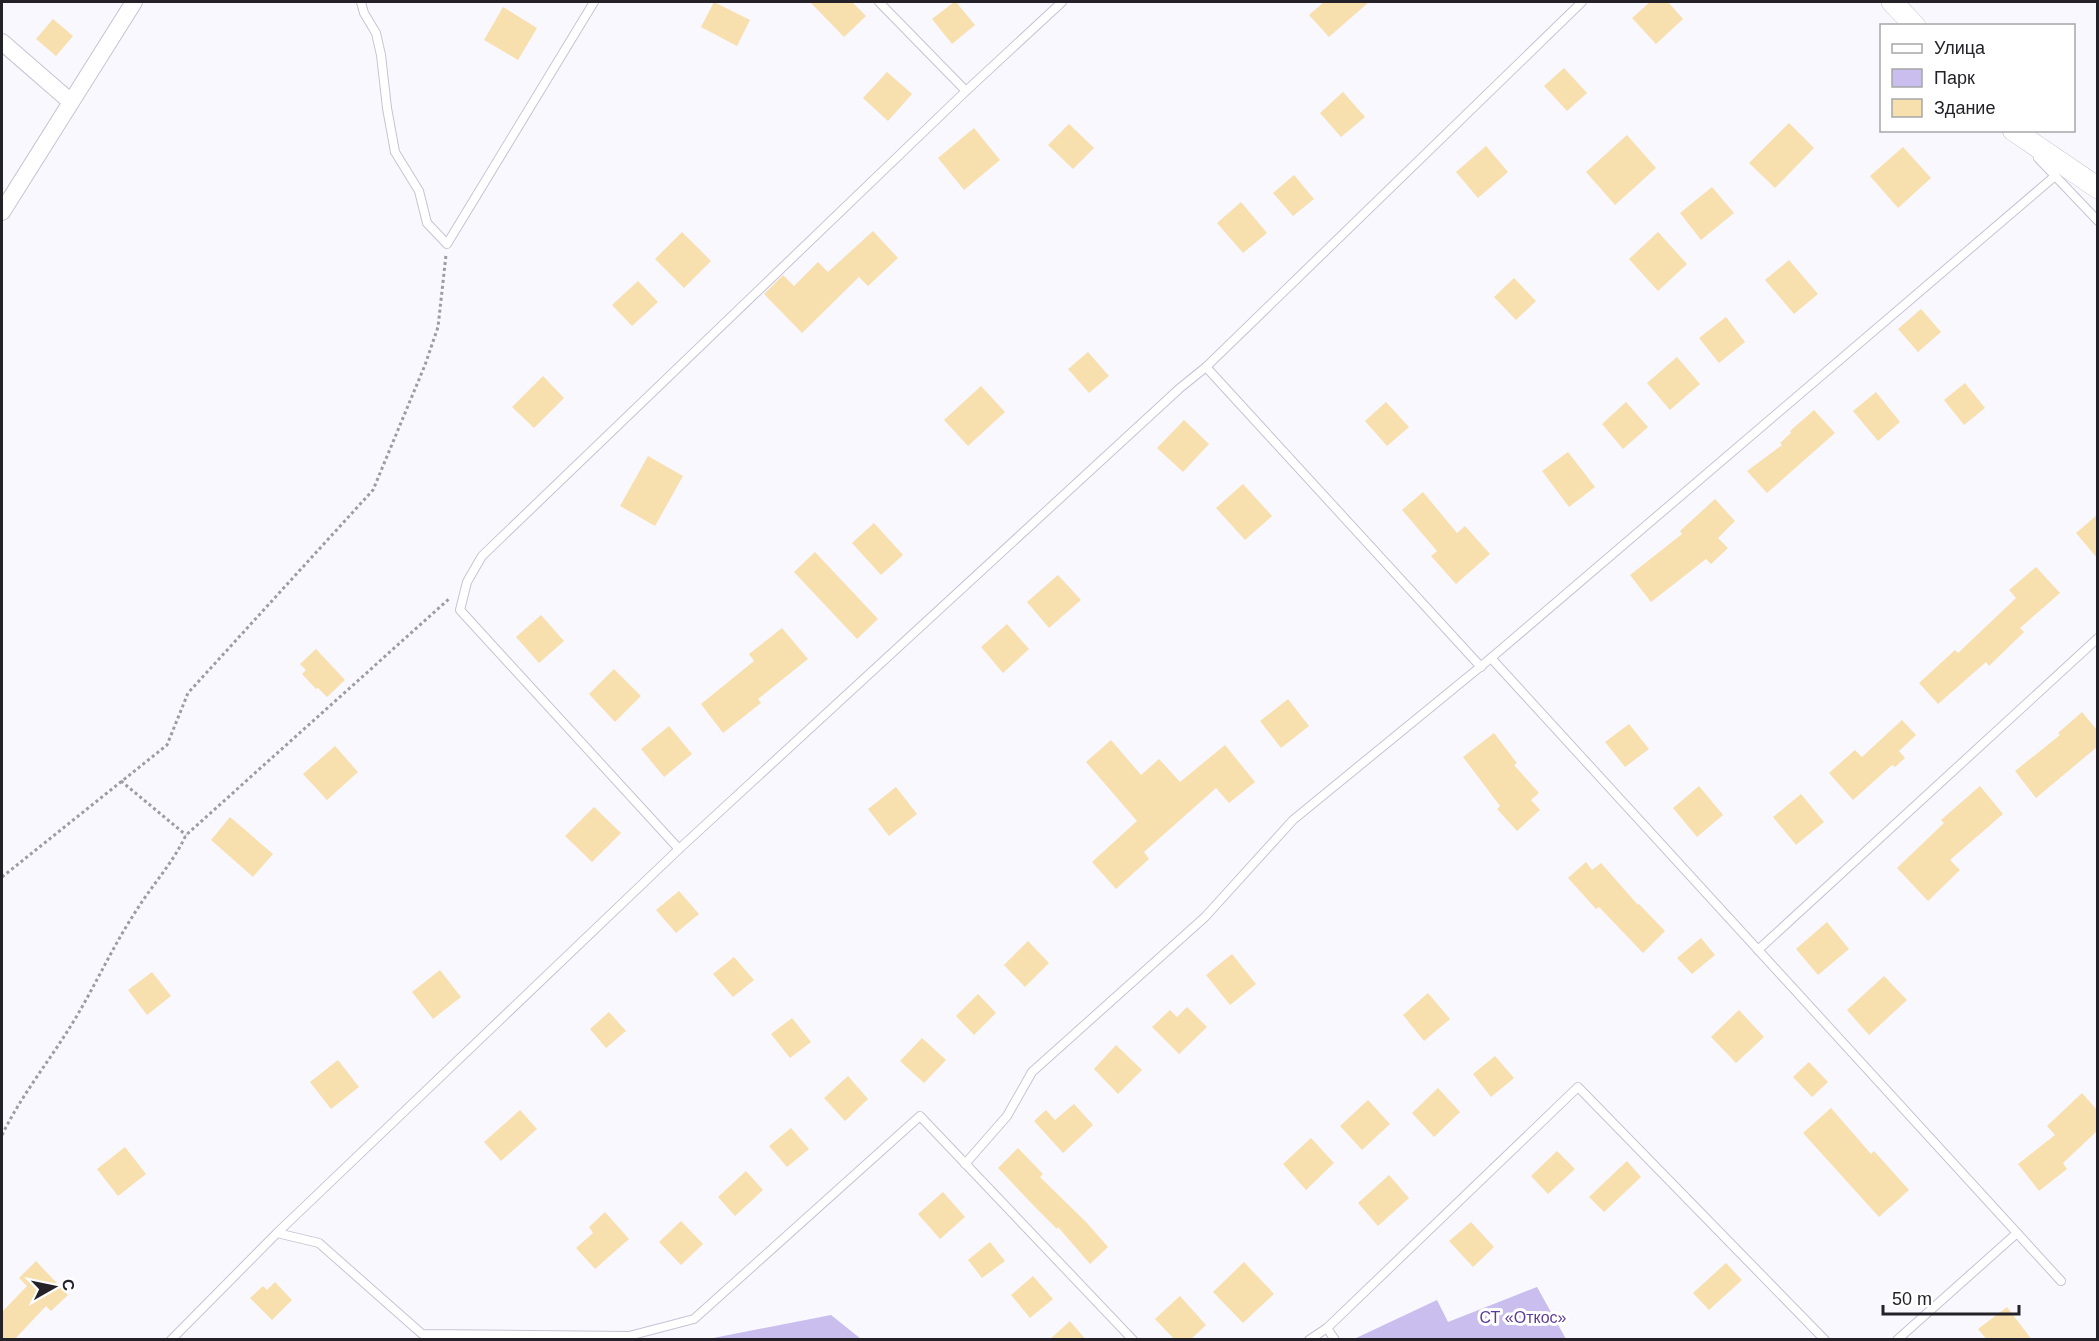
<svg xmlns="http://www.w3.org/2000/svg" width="2099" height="1341" viewBox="0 0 2099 1341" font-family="Helvetica,sans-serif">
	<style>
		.green { fill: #cabeef }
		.building { fill: #f8e0ae }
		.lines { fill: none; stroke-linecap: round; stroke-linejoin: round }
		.service-casing { stroke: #c7c3d4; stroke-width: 10 }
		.minor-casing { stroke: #c7c3d4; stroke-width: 18 }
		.tertiary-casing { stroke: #c7c3d4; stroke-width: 22 }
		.path { stroke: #9e9ca2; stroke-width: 3; stroke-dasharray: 3 3; stroke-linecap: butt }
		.service { stroke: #fff; stroke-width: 8 }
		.minor { stroke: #fff; stroke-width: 16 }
		.tertiary { stroke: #fff; stroke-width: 21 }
		.labels { text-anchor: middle; stroke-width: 6; stroke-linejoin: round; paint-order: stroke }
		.park-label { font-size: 16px; fill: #5d3b98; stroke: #fff }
	</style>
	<rect width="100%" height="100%" fill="#f9f8fe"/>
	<g class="green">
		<path d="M1537 1287 1566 1339H1354L1437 1300 1448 1322Z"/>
		<path d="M831 1315 861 1339H708Z"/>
	</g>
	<g class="building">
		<path d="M714 2 750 20 737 46 701 27Z"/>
		<path d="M810 2H852L866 16 844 37Z"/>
		<path d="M954 2H956L975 25 952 44 932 19Z"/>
		<path d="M1324 2H1369L1329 37 1309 15Z"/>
		<path d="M1650 2H1668L1683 19 1656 44 1632 18Z"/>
		<path d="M503 7 537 28 518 60 484 40Z"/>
		<path d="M53 19 73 36 56 56 36 39Z"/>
		<path d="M1564 68 1587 93 1567 111 1544 86Z"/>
		<path d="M887 72 912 94 888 121 863 98Z"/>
		<path d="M1343 92 1365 117 1341 137 1320 113Z"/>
		<path d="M1789 123 1814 148 1775 188 1749 163Z"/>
		<path d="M1069 124 1094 148 1073 169 1048 145Z"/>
		<path d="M974 128 1000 160 964 190 938 158Z"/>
		<path d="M1627 135 1656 168 1615 205 1586 172Z"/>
		<path d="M1486 146 1508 172 1478 198 1456 172Z"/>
		<path d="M1903 147 1931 178 1898 208 1870 176Z"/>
		<path d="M1294 175 1314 199 1293 216 1273 193Z"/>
		<path d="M1712 187 1734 213 1701 240 1680 213Z"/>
		<path d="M1241 202 1267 233 1243 253 1217 223Z"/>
		<path d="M873 231 898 258 868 286 859 277 802 333 764 294 783 275 794 286 818 262 828 272Z"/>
		<path d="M682 232 711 261 684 288 655 259Z"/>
		<path d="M1658 232 1687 264 1658 291 1629 259Z"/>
		<path d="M1789 260 1818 294 1794 314 1765 280Z"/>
		<path d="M1514 278 1536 301 1516 320 1494 297Z"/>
		<path d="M638 281 658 302 632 326 612 305Z"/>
		<path d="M1921 309 1941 332 1918 352 1898 329Z"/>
		<path d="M1726 317 1745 342 1719 363 1699 338Z"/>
		<path d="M1088 352 1109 376 1089 393 1068 369Z"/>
		<path d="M1677 357 1700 384 1670 410 1647 383Z"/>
		<path d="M543 376 564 398 534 428 512 407Z"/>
		<path d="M1965 383 1985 408 1964 425 1944 400Z"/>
		<path d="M981 386 1005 412 968 446 944 420Z"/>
		<path d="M1876 392 1900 422 1878 441 1853 411Z"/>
		<path d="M1386 402 1409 427 1387 446 1365 421Z"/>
		<path d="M1626 402 1648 427 1623 449 1602 424Z"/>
		<path d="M1814 410 1835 433 1767 493 1747 471 1782 445 1780 443 1791 433 1790 431Z"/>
		<path d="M1184 420 1209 444 1183 472 1157 448Z"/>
		<path d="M1568 452 1595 487 1569 507 1542 471Z"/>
		<path d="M648 456 683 476 655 526 620 506Z"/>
		<path d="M1243 484 1272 516 1245 540 1216 508Z"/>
		<path d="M1423 492 1457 533 1465 526 1490 554 1456 584 1431 556 1437 551 1402 510Z"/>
		<path d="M1715 499 1735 521 1718 538 1728 548 1711 564 1706 559 1651 602 1630 575 1682 534 1680 531Z"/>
		<path d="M2097 515V558L2076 533Z"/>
		<path d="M874 523 903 555 881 575 852 543Z"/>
		<path d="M815 552 878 619 857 639 794 572Z"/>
		<path d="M2036 567 2060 593 2020 628 2024 632 1989 666 1986 662 1938 704 1919 683 1955 650 1958 653 2016 598 2009 590Z"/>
		<path d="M1058 575 1081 600 1049 628 1027 602Z"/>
		<path d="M541 615 564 641 539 663 516 637Z"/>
		<path d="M1007 624 1029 649 1003 673 981 647Z"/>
		<path d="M782 628 808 659 758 699 761 703 723 733 701 704 754 661 749 654Z"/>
		<path d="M316 649 345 680 327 697 318 688 316 689 302 674 306 670 300 664Z"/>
		<path d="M614 669 641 696 615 722 589 694Z"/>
		<path d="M1288 699 1309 726 1281 748 1260 721Z"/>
		<path d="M2082 712 2097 730V747L2036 798 2015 771 2060 735 2058 733Z"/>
		<path d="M1902 720 1916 735 1899 751 1905 758 1895 767 1892 765 1853 800 1829 773 1855 750 1862 757Z"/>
		<path d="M1629 724 1649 749 1625 767 1605 742Z"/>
		<path d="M669 726 692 754 664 777 641 749Z"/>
		<path d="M1494 733 1517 763 1514 765 1539 793 1531 800 1540 810 1517 831 1497 809 1500 806 1463 757Z"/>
		<path d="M1111 740 1141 775 1159 759 1180 782 1225 745 1255 782 1229 803 1216 788 1144 852 1149 859 1116 889 1092 862 1137 821 1086 762Z"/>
		<path d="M335 746 358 772 327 800 303 774Z"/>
		<path d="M1699 786 1723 815 1697 837 1673 808Z"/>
		<path d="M1980 786 2003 814 1950 860 1960 870 1928 901 1897 868 1944 823 1941 820Z"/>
		<path d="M896 787 917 814 889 836 868 809Z"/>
		<path d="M1801 794 1824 822 1796 845 1773 817Z"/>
		<path d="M594 807 621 833 592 862 565 836Z"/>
		<path d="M230 817 273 854 253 877 211 840Z"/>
		<path d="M1586 862 1592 870 1601 863 1638 905 1639 904 1665 931 1643 953 1599 907 1596 909 1568 878Z"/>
		<path d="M679 891 699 914 676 933 656 910Z"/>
		<path d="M1827 922 1849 949 1818 975 1796 949Z"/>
		<path d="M1701 938 1715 955 1692 974 1677 958Z"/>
		<path d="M1028 941 1049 963 1025 987 1004 965Z"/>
		<path d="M1232 954 1256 984 1230 1005 1206 975Z"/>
		<path d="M734 957 754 980 733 997 713 974Z"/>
		<path d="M440 970 461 997 433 1019 412 992Z"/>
		<path d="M152 972 171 996 147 1015 128 990Z"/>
		<path d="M1884 976 1907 1000 1869 1035 1847 1010Z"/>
		<path d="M1428 993 1450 1019 1424 1041 1403 1015Z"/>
		<path d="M978 994 996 1013 974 1035 956 1016Z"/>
		<path d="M1187 1007 1207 1027 1179 1054 1152 1027 1170 1010 1177 1017Z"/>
		<path d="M1739 1010 1764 1037 1736 1063 1711 1037Z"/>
		<path d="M609 1012 626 1031 606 1048 590 1029Z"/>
		<path d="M792 1018 811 1042 790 1058 771 1034Z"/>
		<path d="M922 1038 946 1060 924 1083 900 1061Z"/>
		<path d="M1116 1045 1142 1070 1118 1094 1094 1069Z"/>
		<path d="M1495 1056 1514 1078 1491 1097 1473 1074Z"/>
		<path d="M338 1060 359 1087 331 1109 310 1082Z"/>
		<path d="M1809 1062 1828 1082 1812 1097 1793 1077Z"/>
		<path d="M848 1076 868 1099 845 1121 824 1098Z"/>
		<path d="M1438 1088 1460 1112 1434 1137 1412 1113Z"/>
		<path d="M2082 1093 2097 1110V1131L2063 1163 2067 1169 2039 1191 2018 1164 2055 1135 2047 1126Z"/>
		<path d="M1368 1100 1390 1124 1362 1150 1340 1126Z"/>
		<path d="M1074 1104 1093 1125 1063 1153 1034 1121 1046 1110 1055 1120Z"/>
		<path d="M1831 1108 1871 1154 1874 1151 1909 1190 1879 1217 1803 1133Z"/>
		<path d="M520 1110 537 1129 501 1161 484 1142Z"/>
		<path d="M791 1128 809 1149 787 1167 769 1146Z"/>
		<path d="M1311 1138 1334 1163 1306 1190 1283 1164Z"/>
		<path d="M125 1147 146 1174 118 1196 97 1169Z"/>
		<path d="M1018 1148 1043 1174 1040 1177 1087 1223 1108 1247 1090 1264 1058 1227 1057 1229 1035 1207 998 1168Z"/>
		<path d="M1557 1151 1575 1169 1548 1194 1531 1176Z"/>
		<path d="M1627 1161 1641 1177 1604 1212 1589 1197Z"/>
		<path d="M746 1171 763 1190 735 1216 718 1197Z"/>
		<path d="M1389 1175 1409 1198 1378 1226 1358 1203Z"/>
		<path d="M943 1192 965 1217 940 1239 918 1214Z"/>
		<path d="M605 1212 629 1239 595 1269 576 1248 593 1233 589 1227Z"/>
		<path d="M681 1221 703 1244 681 1265 659 1242Z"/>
		<path d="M1471 1222 1494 1247 1473 1267 1449 1241Z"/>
		<path d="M990 1242 1005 1261 982 1278 968 1260Z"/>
		<path d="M36 1261 68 1295 51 1311 46 1306 14 1340H2V1312L27 1286 19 1278Z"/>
		<path d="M1244 1262 1274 1294 1243 1323 1213 1292Z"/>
		<path d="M1726 1263 1742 1280 1709 1310 1693 1293Z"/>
		<path d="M1033 1276 1053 1299 1030 1318 1011 1295Z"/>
		<path d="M275 1282 292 1300 272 1320 250 1298 263 1286 267 1290Z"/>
		<path d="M1180 1296 1206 1325 1190 1340H1175L1155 1319Z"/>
		<path d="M2007 1307 2032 1340H1987L1978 1329Z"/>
		<path d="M1070 1321 1086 1340H1049Z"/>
	</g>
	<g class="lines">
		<g class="service-casing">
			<g id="service">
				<path d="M361 2 364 13 376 33 381 55 387 108 395 152 419 191 427 223 447 244 594 2"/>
				<path d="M879 2 966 91"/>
				<path d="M2038 158 2098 221"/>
				<path d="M2055 176 1491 658 2061 1281"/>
				<path d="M1206 367 1481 667"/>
				<path d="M679 849 460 610 467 582 482 556 966 91 1062 2"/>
				<path d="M1758 950 2098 638"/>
				<path d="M965 1164 1007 1116 1032 1072 1205 917 1293 820 1491 658"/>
				<path d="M277 1233 679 849 1180 388 1206 367 1582 2"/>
				<path d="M1327 1328 1578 1087 1825 1340"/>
				<path d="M171 1340 277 1233 319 1243 422 1334 629 1336 694 1319 920 1116 1133 1340"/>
				<path d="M1309 1340 1327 1328 1335 1340"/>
				<path d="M1897 1340 2017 1233"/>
			</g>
		</g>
		<g class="minor-casing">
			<g id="minor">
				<path d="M2 42 71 102"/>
				<path d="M2 212 134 2"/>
			</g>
		</g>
		<g class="tertiary-casing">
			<g id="tertiary">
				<path d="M1892 2 1915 26"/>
				<path d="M2013 130 2098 188"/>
			</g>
		</g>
		<g class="path">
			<path d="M121 781 186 835"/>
			<path d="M2 877 167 745 188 693 373 490 425 365 438 327 446 255"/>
			<path d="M2 1135C22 1094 51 1059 75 1019 96 984 113 946 136 911 152 885 173 863 186 835L450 598"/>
		</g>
		<use href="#service" class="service"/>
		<use href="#minor" class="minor"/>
		<use href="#tertiary" class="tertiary"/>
	</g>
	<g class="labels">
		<g class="park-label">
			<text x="1523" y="1323">СТ «Откос»</text>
		</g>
	</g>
	<rect width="2099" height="1341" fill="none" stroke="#242228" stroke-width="6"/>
	<rect x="1880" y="24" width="195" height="108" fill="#ffffff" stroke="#a7a7a9" stroke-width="1.5"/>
	<rect x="1892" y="44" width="30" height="9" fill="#ffffff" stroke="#a7a7a9" stroke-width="1.5"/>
	<text x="1934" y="54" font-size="18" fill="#242228">Улица</text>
	<rect x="1892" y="69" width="30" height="18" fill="#cabeef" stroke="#a7a7a9" stroke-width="1.5"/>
	<text x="1934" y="84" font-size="18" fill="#242228">Парк</text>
	<rect x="1892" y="99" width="30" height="18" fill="#f8e0ae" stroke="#a7a7a9" stroke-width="1.5"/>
	<text x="1934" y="114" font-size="18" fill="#242228">Здание</text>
	<g transform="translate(54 1287) rotate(81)" stroke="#ffffff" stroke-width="4.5" paint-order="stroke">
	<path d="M0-4.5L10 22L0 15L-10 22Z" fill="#242228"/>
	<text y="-9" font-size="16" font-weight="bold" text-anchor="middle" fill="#242228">С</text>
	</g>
	<path d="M1883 1305v9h136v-9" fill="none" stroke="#242228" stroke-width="3"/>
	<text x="1892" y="1305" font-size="18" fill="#242228" stroke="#ffffff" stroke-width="4.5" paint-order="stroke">50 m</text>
</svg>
